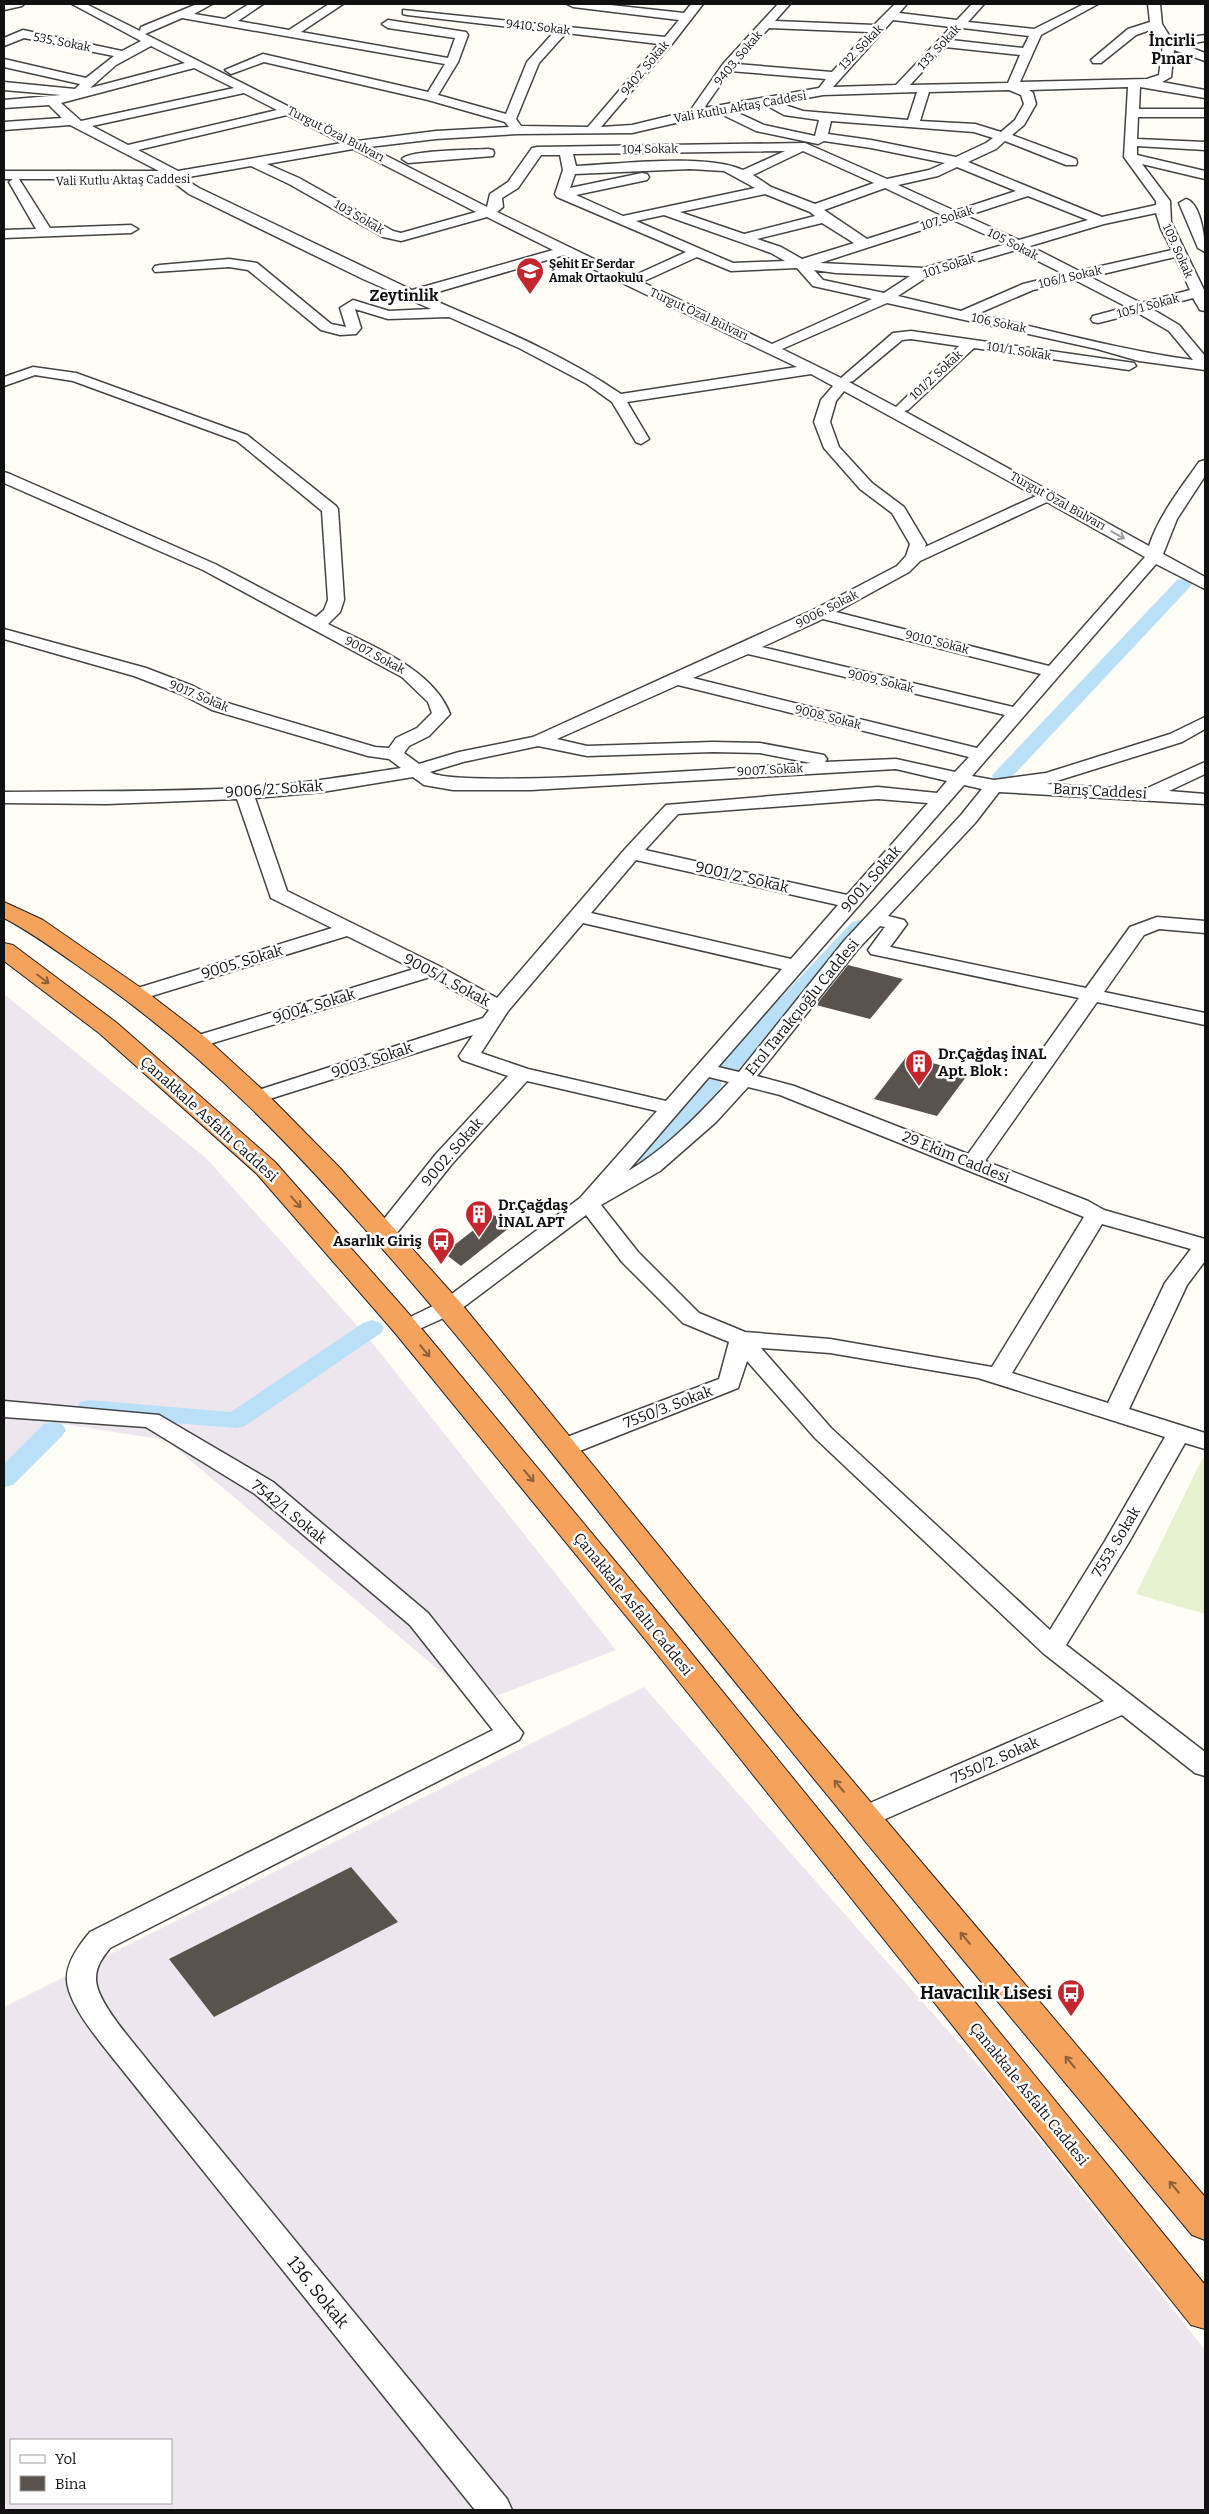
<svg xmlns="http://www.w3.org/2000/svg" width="1209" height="2514" viewBox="0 0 1209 2514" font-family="Bitter,serif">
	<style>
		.industrial { fill: #eee6ef; fill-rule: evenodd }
		.pitch { fill: #e6f2cf }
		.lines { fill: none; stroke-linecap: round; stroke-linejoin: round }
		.canal { fill: #b9e0f7; fill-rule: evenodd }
		.building { fill: #5a524d }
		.minor-casing { stroke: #444; stroke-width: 3 }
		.highway-casing { stroke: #222; stroke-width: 2 }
		.minor { fill: #fff; fill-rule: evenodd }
		.highway { fill: #f5a25d; fill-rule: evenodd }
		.oneway { stroke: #a0a0a0 }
		.oneway2 { stroke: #8e613b }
		.labels { text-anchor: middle; stroke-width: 5; stroke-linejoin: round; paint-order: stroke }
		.far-street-label { font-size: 12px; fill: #111; stroke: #fff }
		.far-poi-label { font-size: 12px; font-weight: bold; fill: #111; stroke: #fff; text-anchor: start }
		.street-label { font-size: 15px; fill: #111; stroke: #fff }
		.poi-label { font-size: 15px; font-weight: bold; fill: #111; stroke: #fff; text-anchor: start }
		.far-district-label { font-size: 16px; font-weight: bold; fill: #111; stroke: #fff }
		.near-poi-label { font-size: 18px; font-weight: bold; fill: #111; stroke: #fff; text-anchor: end }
		.near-street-label { font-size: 18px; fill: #111; stroke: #fff }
	</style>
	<rect width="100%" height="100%" fill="#fffdf5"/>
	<g class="industrial">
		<path d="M4 994 207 1159 370 1340 616 1650 478 1703 166 1440 49 1422 4 1468Z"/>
		<path d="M644 1687 995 2084 1205 2350V2510H4V2007ZM11 2440H171V2503H11Z"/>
	</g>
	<path class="pitch" d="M1203 1457H1205V1614L1136 1594Z"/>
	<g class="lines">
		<g class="canal">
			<path d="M1183 579 1189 580 1192 584 1189 588 1009 780H995L992 776 995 772 1177 580Z"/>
			<path d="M859 920 866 922 869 926 866 930 737 1071 729 1073 721 1071 718 1066 721 1061 852 922Z"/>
			<path d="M711 1078 719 1080 722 1085 719 1090 640 1175 632 1177 624 1175 621 1170 624 1165 703 1080Z"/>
			<path d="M372 1320 381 1323 384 1328 381 1333 245 1426 236 1428 89 1416 80 1414 76 1408 80 1402 89 1400 231 1412 363 1323Z"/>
			<path d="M53 1422 62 1424 66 1430 62 1436 13 1485 4 1487V1464L44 1424Z"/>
		</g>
	</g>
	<g class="building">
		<path d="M848 965 903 979 870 1019 816 1005Z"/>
		<path d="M907 1056 969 1073 937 1116 874 1099Z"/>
		<path d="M493 1215 514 1224 461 1266 444 1253Z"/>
		<path d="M351 1867 398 1922 214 2017 169 1959Z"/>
	</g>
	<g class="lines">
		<g class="minor-casing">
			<g id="minor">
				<path d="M4 4H24L22 6 4 10Z"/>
				<path d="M72 4H86L140 31 141 27 197 4H212L194 14 225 19 249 4H263L238 21 289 30 329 4H343L301 32 448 58 455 38 388 28 382 24 388 20 466 32 468 35 458 62 438 95 506 114 527 62 554 32 407 15 403 14V10L665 37 679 20 573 7 567 4H601L684 13 691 4H703L672 44 601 127 632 125 690 111 723 64 778 4H790L775 21 874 25 895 4 906 5 899 13 957 20 972 4H984L968 22 1034 29 1084 4H1098L1041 35 1020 82 1147 79 1159 75 1163 44 1153 29 1136 35 1101 63H1093L1091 60 1128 29 1150 22 1148 4H1160L1162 24 1172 40 1205 35V41L1184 45 1205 53V61L1174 50 1171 77 1162 82 1205 90V98L1140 87 1139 109H1205V117H1138L1137 139 1205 142V150L1137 146V155L1205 171V179L1142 164 1170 201 1171 222 1205 292V311L1200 310 1193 298 1152 309 1179 325 1205 356V370L1139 361 1097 349 887 303 782 349 841 378 893 333 911 331 1134 363 1136 366 1129 370 974 348 908 410 904 411 1149 546C1159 515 1181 488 1199 462L1205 460V476L1177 519 1163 554 1205 577V589L1156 564 972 776 994 780 1046 773 1170 734 1205 717V729L1182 742 1047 784 1143 790 1205 762V774L1169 791 1205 794V804L999 792 975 823 888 916 904 920 907 924 890 947 1086 988 1130 927 1157 917 1205 921V933L1159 929 1144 935 1104 992 1205 1013V1025L1097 1002 985 1161 1088 1201 1104 1210 1205 1239V1261L1187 1285 1129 1409 1205 1433V1449L1185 1443 1129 1542 1066 1645 1205 1752V1776L1195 1773 1122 1715 874 1824 864 1827 854 1824 850 1817 854 1810 1104 1701 1043 1653 815 1438 747 1361 738 1388 572 1454 563 1456 554 1454 551 1448 554 1442 719 1379 729 1342 683 1323 622 1262 586 1215 457 1312 406 1335 398 1333 394 1328 398 1323 441 1302 580 1198 657 1111 527 1081 452 1164 392 1239 384 1241 376 1239 373 1234 376 1229 436 1154 508 1076 462 1060 459 1056 473 1035 263 1101 256 1103 249 1101 245 1097 249 1093 483 1018 489 1010 430 977 203 1046 196 1048 189 1046 186 1042 189 1038 414 969 347 936 142 999 135 1001 128 999 125 995 128 991 332 928 271 898 237 799 107 804 4 803V792C84 791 163 792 243 788 296 785 348 776 401 768L389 759 368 756 212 710 181 694 134 676 4 639V629L146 668 193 686 224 702 375 747 389 748 396 738 417 728 432 713 428 702 402 677 203 570 4 483V472L10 474 215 564 316 617 324 610 328 600 322 511 237 441 73 381 35 375 4 386V377L33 367 76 373 247 435 336 506 338 509 344 600 340 612 328 624C369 645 433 668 450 714L429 736 409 746 404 753 419 764 459 752 533 737 815 609 897 566 906 556 910 544 892 513 860 489 824 448 814 422 821 400 833 386 811 374 627 402 649 439 641 444 636 442 612 402 587 384 519 348 449 317 388 319 355 309 361 328 356 334 340 335 321 330 248 270 229 267 155 272 153 269 155 266 160 265 229 259 257 263 331 324 346 327 340 308 353 300 389 311 431 309 363 279 189 194 176 184V179H19L50 228 131 225 138 229 131 233 4 238V230L36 229 9 182 13 179H4V171H159L70 125 4 130V122L62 118 49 105 4 108V100L61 95 4 90V82L75 89 80 84 4 67V59L86 78 114 56 24 38 4 46V38L23 30 122 51 141 41ZM182 18 445 64 428 92 263 54 225 70 231 74 264 62 428 100 505 122 509 127 436 131 357 141 145 34ZM893 20 951 27 896 85 833 87ZM769 28 868 32 832 72 736 64ZM963 28 1029 36 1023 48 951 40ZM566 33 659 44 588 127 521 126 516 119 539 63ZM151 46 185 63 90 88 116 65ZM945 47 1020 55 1008 83 910 85ZM194 68 234 88 81 121 61 103ZM730 71 826 79 819 88 704 108ZM1128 87 1124 157 1156 201V205L1102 217 968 162 996 149 1005 141 1066 165H1076L1077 162 1076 159 1012 135 1024 125 1036 104 1033 93 1029 90ZM1009 90 1021 95 1024 104 1015 120 1001 132 975 124 920 121 929 92ZM917 92 908 120 803 111 779 103 823 95ZM244 93 277 110 128 145 92 126ZM766 105 784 115 819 120 815 136 764 125 734 111ZM719 113 756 131 818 144 824 141 871 148 945 163 929 170 887 179 805 143 537 147 532 148 508 182 490 194 487 207 369 147 436 139 517 134 632 133ZM287 115 342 143 178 171 138 150ZM831 121 974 132 993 138 986 143 956 157 871 140 828 134ZM353 149 476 212 401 233 393 231 299 178 267 164ZM785 151 743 170C706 153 619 164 576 166L573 154ZM803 151 874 183 815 204 771 187 753 175ZM541 155H560L563 170 555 194 557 197 686 252 631 277 497 212 503 207 502 198 518 188ZM251 166 289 184 383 237 401 241 487 217 553 250 412 290 199 188 183 178ZM957 167 1016 191 955 211 898 185 938 176ZM690 169 724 171 755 188 623 216 576 195 647 180 649 177 647 174 642 173 570 188 575 174ZM885 188 942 215 867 239 824 210ZM765 194 810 212 815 216 744 234 680 212ZM1028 196 1088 220 1019 240 966 216ZM1156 213 1161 229 1172 250 1079 271 1030 246 1104 224ZM664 215 771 253 785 261 733 263 636 221ZM953 220 1006 244 924 268 820 263ZM822 223 854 243 802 259 781 247 757 239ZM1016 250 1064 274 1023 284 961 311 898 296 930 275ZM564 255 797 367 621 394C560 352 491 325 424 296ZM697 257 731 271 797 268 813 286 872 299 772 344 642 282ZM1175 257 1190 290 1141 303 1090 277ZM814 270 836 273 910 276 884 293 823 280ZM1075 280 1127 307 1093 316 1091 319 1093 322 1098 323 1138 313 1169 331 1193 360C1120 350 1049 330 977 314L1033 290ZM911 339 959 346 896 407 849 382 853 381 902 340ZM844 391 1036 496 925 547 926 544 904 507 872 483 839 447 830 422 836 401ZM1047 502 1145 557 1049 666 836 612 909 572 920 561ZM823 619 1041 674 1013 707 762 647ZM748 654 1005 715 977 748 693 678ZM678 685 969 757 955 772 896 759 825 762 827 759 824 755 760 743 713 742 587 746 557 739ZM538 746 587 756 713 752 760 753 811 763C760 766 454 790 430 772L463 762ZM896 769 947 781 937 793 878 787 666 805 625 849 497 998 439 966 287 891 255 798 322 792 413 777 424 785 453 790H531ZM964 785 982 789 961 815 844 941 739 1072 718 1067ZM878 799 928 803 847 895 645 850 678 814ZM636 860 838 905 791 959 591 913ZM583 923 782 969 666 1101 528 1069 481 1053 508 1011ZM880 926 885 927 868 950 871 954 1079 998 968 1154 794 1086 757 1076 858 949ZM709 1077 729 1082C699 1114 666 1149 628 1171ZM748 1087 780 1095 1084 1217 992 1367 830 1339 745 1332 699 1313 638 1252 601 1205 660 1171 716 1122ZM1102 1224 1191 1249 1165 1283 1108 1403 1012 1373ZM761 1348 830 1353 978 1378 1165 1437 1105 1541 1050 1630 831 1428Z"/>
				<path d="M488 149 493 150 494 153 493 156 408 163 402 159C409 150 473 150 488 149Z"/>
				<path d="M1186 199C1201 203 1205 239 1205 252L1198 248 1179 203Z"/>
				<path d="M4 1401 159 1415 273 1482 428 1613 523 1733 519 1740 110 1948C103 1957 96 1966 96 1978 95 2002 137 2046 151 2065L507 2499 512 2510H475L116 2062C101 2043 68 2005 67 1980 66 1963 79 1945 90 1932L493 1730 410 1625 255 1494 146 1427 4 1417Z"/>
			</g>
		</g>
		<g class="highway-casing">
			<g id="highway">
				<path d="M4 902 43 920 144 990 205 1037 265 1092 340 1168 459 1301 796 1714 1205 2197V2240L1192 2235C1018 2026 844 1818 674 1606 577 1485 482 1362 380 1246 293 1147 208 1058 101 982 69 960 38 936 4 918Z"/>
				<path d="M4 943 13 945 117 1023 275 1162 416 1322 679 1638 1205 2285V2329L1191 2325 657 1654 396 1334 257 1174 99 1033 4 961Z"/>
			</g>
		</g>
		<use href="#minor" class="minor"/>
		<use href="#highway" class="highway"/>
	</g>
	<defs><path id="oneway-shaft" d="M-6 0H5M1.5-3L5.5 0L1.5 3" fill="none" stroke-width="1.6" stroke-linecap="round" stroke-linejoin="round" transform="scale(1.25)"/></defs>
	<use class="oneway" href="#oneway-shaft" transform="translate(1118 535) rotate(29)"/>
	<g class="oneway2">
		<use href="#oneway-shaft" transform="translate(43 979) rotate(37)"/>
		<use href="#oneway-shaft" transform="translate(296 1202) rotate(49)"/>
		<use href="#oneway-shaft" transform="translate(425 1351) rotate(50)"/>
		<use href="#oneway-shaft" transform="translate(529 1476) rotate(50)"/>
		<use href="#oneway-shaft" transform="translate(839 1786) rotate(-130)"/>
		<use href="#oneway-shaft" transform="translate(965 1938) rotate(-130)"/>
		<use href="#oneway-shaft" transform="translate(1070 2062) rotate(-130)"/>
		<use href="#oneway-shaft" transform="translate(1174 2187) rotate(-130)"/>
	</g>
	<defs>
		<g id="school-pin" transform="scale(1.4375)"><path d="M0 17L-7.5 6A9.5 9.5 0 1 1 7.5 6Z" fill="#c4262e" stroke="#fff"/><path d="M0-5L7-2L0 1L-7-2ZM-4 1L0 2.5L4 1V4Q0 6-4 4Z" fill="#fff"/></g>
		<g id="building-pin" transform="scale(1.4375)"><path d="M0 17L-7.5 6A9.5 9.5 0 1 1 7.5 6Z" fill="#c4262e" stroke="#fff"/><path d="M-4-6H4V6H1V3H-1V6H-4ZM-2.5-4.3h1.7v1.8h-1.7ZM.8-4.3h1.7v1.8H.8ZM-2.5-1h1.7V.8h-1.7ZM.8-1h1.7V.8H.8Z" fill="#fff"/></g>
		<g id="bus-pin" transform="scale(1.4375)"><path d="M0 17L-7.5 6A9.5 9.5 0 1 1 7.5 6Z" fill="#c4262e" stroke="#fff"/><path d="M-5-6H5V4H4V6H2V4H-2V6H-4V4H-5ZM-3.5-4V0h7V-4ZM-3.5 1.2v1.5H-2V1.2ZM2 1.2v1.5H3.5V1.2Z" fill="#fff"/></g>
	</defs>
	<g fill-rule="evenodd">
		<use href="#school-pin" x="530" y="271"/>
		<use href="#building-pin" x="919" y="1063"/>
		<use href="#building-pin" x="479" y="1214"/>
		<use href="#bus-pin" x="441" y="1241"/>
		<use href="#bus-pin" x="1071" y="1993"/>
	</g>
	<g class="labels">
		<g class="far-street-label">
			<text transform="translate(538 27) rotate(6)" y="4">9410. Sokak</text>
			<text transform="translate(62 42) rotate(11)" y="4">535. Sokak</text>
			<text transform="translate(861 47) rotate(-46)" y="4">132. Sokak</text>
			<text transform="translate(939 47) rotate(-47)" y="4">133. Sokak</text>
			<text transform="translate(738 58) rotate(-50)" y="4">9403. Sokak</text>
			<text transform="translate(645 68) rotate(-50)" y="4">9402. Sokak</text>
			<text transform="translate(740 107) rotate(-10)" y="4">Vali Kutlu Aktaş Caddesi</text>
			<text transform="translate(336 134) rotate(27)" y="4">Turgut Özal Bulvarı</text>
			<text transform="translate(650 149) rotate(-1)" y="4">104 Sokak</text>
			<text transform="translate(123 180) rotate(-1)" y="4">Vali Kutlu Aktaş Caddesi</text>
			<text transform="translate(359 217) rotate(30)" y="4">103 Sokak</text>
			<text transform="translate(947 218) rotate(-18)" y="4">107 Sokak</text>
			<text transform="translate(1013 244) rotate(27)" y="4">105 Sokak</text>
			<text transform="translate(1178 251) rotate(66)" y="4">109. Sokak</text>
			<text transform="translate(949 266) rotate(-18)" y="4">101 Sokak</text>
			<text transform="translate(1070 277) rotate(-13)" y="4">106/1 Sokak</text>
			<text transform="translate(1148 306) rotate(-15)" y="4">105/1 Sokak</text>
			<text transform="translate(699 314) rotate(25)" y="4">Turgut Özal Bulvarı</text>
			<text transform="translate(999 323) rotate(12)" y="4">106 Sokak</text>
			<text transform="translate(1019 351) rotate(9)" y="4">101/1. Sokak</text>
			<text transform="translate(936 375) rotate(-43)" y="4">101/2. Sokak</text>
			<text transform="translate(1058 501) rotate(29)" y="4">Turgut Özal Bulvarı</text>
			<text transform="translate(827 609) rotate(-27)" y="4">9006. Sokak</text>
			<text transform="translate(937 642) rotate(14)" y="4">9010. Sokak</text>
			<text transform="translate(375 655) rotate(28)" y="4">9007. Sokak</text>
			<text transform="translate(881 681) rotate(13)" y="4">9009. Sokak</text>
			<text transform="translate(199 696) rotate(23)" y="4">9017. Sokak</text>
			<text transform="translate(828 717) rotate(14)" y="4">9008. Sokak</text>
			<text transform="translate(770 770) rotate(-3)" y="4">9007. Sokak</text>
		</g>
		<g class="far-poi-label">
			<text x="549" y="268">Şehit Er Serdar<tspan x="549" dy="14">Amak Ortaokulu</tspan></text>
		</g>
		<g class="street-label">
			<text transform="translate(274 789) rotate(-4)" y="5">9006/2. Sokak</text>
			<text transform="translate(1100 791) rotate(3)" y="5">Barış Caddesi</text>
			<text transform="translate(742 877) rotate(13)" y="5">9001/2. Sokak</text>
			<text transform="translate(871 879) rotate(-49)" y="5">9001. Sokak</text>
			<text transform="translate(242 962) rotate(-17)" y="5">9005. Sokak</text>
			<text transform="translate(447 980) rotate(28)" y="5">9005/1. Sokak</text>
			<text transform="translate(314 1006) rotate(-17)" y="5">9004. Sokak</text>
			<text transform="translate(802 1007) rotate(-51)" y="5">Erol Tarakçıoğlu Caddesi</text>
			<text transform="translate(372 1060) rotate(-18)" y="5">9003. Sokak</text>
			<text transform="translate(209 1119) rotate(42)" y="5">Çanakkale Asfaltı Caddesi</text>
			<text transform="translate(452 1152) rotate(-49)" y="5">9002. Sokak</text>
			<text transform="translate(956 1157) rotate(22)" y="5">29 Ekim Caddesi</text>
			<text transform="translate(668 1407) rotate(-21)" y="5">7550/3. Sokak</text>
			<text transform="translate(289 1512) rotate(39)" y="5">7542/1. Sokak</text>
			<text transform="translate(1116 1542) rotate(-59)" y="5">7553. Sokak</text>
			<text transform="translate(633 1604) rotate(51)" y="5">Çanakkale Asfaltı Caddesi</text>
			<text transform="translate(995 1760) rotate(-24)" y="5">7550/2. Sokak</text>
			<text transform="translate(1029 2094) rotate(51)" y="5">Çanakkale Asfaltı Caddesi</text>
		</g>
		<g class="poi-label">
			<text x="938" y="1059">Dr.Çağdaş İNAL<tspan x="938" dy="17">Apt. Blok :</tspan></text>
			<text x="498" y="1210">Dr.Çağdaş<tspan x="498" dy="17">İNAL APT</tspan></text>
			<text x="422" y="1246" text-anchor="end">Asarlık Giriş</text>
		</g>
		<g class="far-district-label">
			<text x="1172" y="46">İncirli<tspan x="1172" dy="18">Pınar</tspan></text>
			<text x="404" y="301">Zeytinlik</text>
		</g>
		<g class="near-poi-label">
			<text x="1052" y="1999">Havacılık Lisesi</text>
		</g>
		<g class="near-street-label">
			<text transform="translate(318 2292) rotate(51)" y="6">136. Sokak</text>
		</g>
	</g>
	<rect width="1209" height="2514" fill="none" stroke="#111111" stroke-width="10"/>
	<rect x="10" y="2439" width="162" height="65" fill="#ffffff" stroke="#a0a0a0"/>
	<rect x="20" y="2455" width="25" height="8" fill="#ffffff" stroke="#a0a0a0"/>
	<text x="55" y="2464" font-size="15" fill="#111111">Yol</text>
	<rect x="20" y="2476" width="25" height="15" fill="#5a524d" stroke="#a0a0a0"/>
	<text x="55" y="2489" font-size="15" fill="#111111">Bina</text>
</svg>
